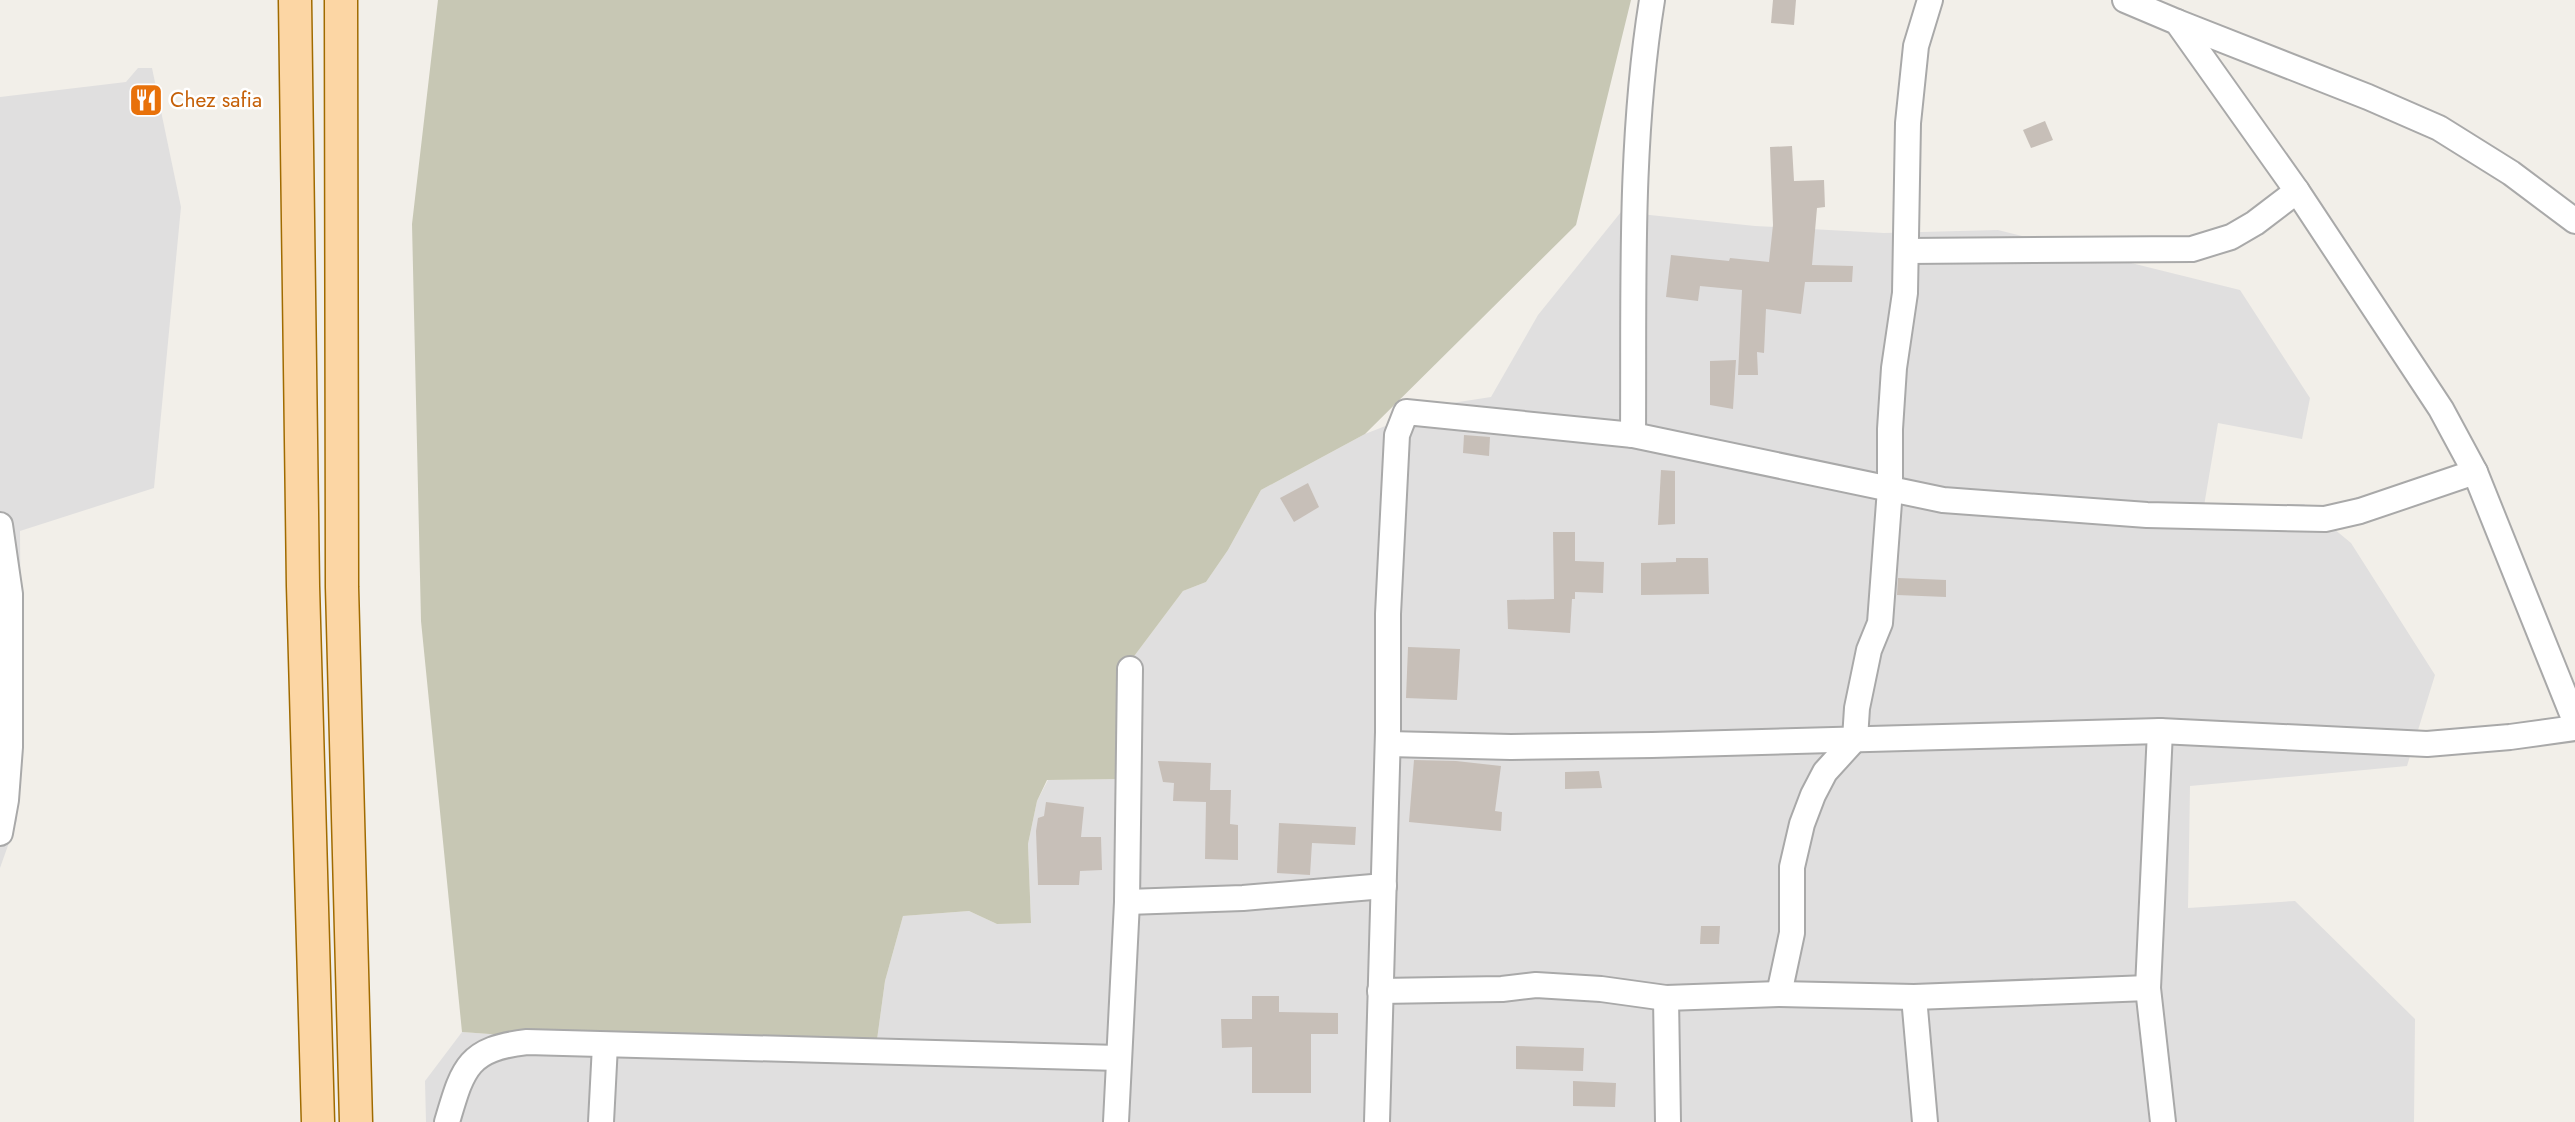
<svg xmlns="http://www.w3.org/2000/svg" width="2575" height="1122" viewBox="0 0 2575 1122" font-family="Jost,sans-serif">
	<style>
		.residential { fill: #e0dfdf }
		.construction { fill: #c7c7b4 }
		.building { fill: #c7bfb8 }
		.lines { fill: none; stroke-linecap: round; stroke-linejoin: round }
		.minor-casing { stroke: #a9a9a9; stroke-width: 28 }
		.major-casing { stroke: #a06b00; stroke-width: 35 }
		.minor { stroke: #fff; stroke-width: 24 }
		.major { stroke: #fcd6a4; stroke-width: 32 }
		.labels { text-anchor: middle; stroke-width: 5; stroke-linejoin: round; paint-order: stroke }
		.food-label { font-size: 21px; fill: #c56008; stroke: #fff; text-anchor: start }
	</style>
	<rect width="100%" height="100%" fill="#f2efe9"/>
	<g class="residential">
		<path d="M138 68H152L181 207 154 488 20 531 21 665 17 820 0 868V97L126 82Z"/>
		<path d="M1621 212 1755 226 1884 233 1998 230 2240 290 2310 398 2302 439 2218 423 2204 506 2304 504 2351 543 2435 675 2407 766 2190 786 2188 908 2295 901 2415 1019 2414 1122H426L425 1081 462 1032 531 1037 876 1047 885 981 903 916 969 911 997 924 1031 923 1028 844 1037 801 1048 780 1121 779 1120 675 1183 591 1206 582 1228 550 1261 490 1365 434 1439 405 1491 397 1538 315Z"/>
	</g>
	<path class="construction" d="M438 0H1631L1576 225 1365 434 1261 490 1228 550 1206 582 1183 591 1120 675 1121 779 1047 780 1037 801 1028 844 1031 923 997 924 969 911 903 916 885 981 876 1047 531 1037 462 1032 421 621 412 224Z"/>
	<g class="building">
		<path d="M1773 0H1796L1794 25 1771 23Z"/>
		<path d="M2045 121 2053 140 2031 148 2023 130Z"/>
		<path d="M1792 146 1794 181 1824 180 1825 207 1817 208 1812 265 1853 266 1852 282H1805L1801 314 1766 309 1764 353 1757 352 1758 375H1738L1742 290 1700 286 1698 301 1666 297 1671 255 1729 261 1730 258 1769 262 1773 225 1770 147Z"/>
		<path d="M1736 360 1733 409 1710 405V361Z"/>
		<path d="M1464 435 1490 437 1489 456 1463 453Z"/>
		<path d="M1661 470 1675 471V524L1658 525Z"/>
		<path d="M1308 483 1319 507 1294 522 1280 498Z"/>
		<path d="M1553 532H1575V561L1604 562 1603 593 1575 592V599H1572L1570 633 1508 629 1507 600 1554 599Z"/>
		<path d="M1676 558H1708L1709 594 1641 595V563L1676 562Z"/>
		<path d="M1898 578 1946 580V597L1897 595Z"/>
		<path d="M1408 647 1460 649 1457 700 1406 698Z"/>
		<path d="M1414 760 1456 761 1501 766 1495 811 1502 812 1501 831 1409 822Z"/>
		<path d="M1158 761 1211 763 1210 790H1231L1230 824 1238 825V860L1205 859 1206 802 1173 801 1174 783 1163 782Z"/>
		<path d="M1599 771 1602 788 1565 789V772Z"/>
		<path d="M1046 802 1084 807 1081 837H1101L1102 870 1080 871 1079 885H1038L1036 831 1038 818 1044 816Z"/>
		<path d="M1279 823 1356 827 1355 845 1312 843 1310 875 1277 873Z"/>
		<path d="M1701 926H1720L1719 944H1700Z"/>
		<path d="M1252 996H1279V1012L1338 1013V1034H1311V1093H1252V1047L1222 1048 1221 1019H1252Z"/>
		<path d="M1516 1046 1584 1048 1583 1071 1516 1069Z"/>
		<path d="M1573 1081 1616 1083 1615 1107 1573 1106Z"/>
	</g>
	<g class="lines">
		<g class="minor-casing">
			<g id="minor">
				<path d="M2125 0 2177 22 2297 191 2441 409 2475 472 2575 721"/>
				<path d="M2177 22 2368 97 2439 128 2511 173 2575 221"/>
				<path d="M1907 251 2192 249 2231 237 2255 223 2297 191"/>
				<path d="M1633 435C1634 291 1629 143 1652 0"/>
				<path d="M0 525 10 594V747L6 800 0 833"/>
				<path d="M2160 731 2148 988 2163 1122"/>
				<path d="M1388 744 1511 747 1652 745 2160 731 2427 744 2510 737 2575 728"/>
				<path d="M1127 902 1243 898 1384 886"/>
				<path d="M1380 991 1502 989 1536 985 1601 989 1666 998 1779 994 1914 997 2148 988"/>
				<path d="M1779 994 1792 933V867L1802 824 1813 795 1825 772 1855 739 1857 708 1869 650 1880 623 1890 489V429L1894 368 1905 293 1908 123 1916 46 1930 0"/>
				<path d="M1914 997 1925 1122"/>
				<path d="M1666 998 1668 1122"/>
				<path d="M447 1122C463 1068 467 1049 527 1042L1119 1058"/>
				<path d="M601 1122 605 1045"/>
				<path d="M1116 1122 1127 902 1130 669"/>
				<path d="M1377 1122 1388 732V614L1397 435 1406 412 1633 435 1943 500 2147 515 2325 519 2360 511 2475 472"/>
			</g>
		</g>
		<g class="major-casing">
			<g id="major">
				<path d="M295 0 303 586 318 1122"/>
				<path d="M341 0 342 587 356 1122"/>
			</g>
		</g>
		<use href="#minor" class="minor"/>
		<use href="#major" class="major"/>
	</g>
	<defs>
		<g id="restaurant-square" transform="scale(1.75)"><rect x="-9" y="-9" width="18" height="18" rx="4" fill="#e8710a" stroke="#fff"/><path d="M-5-6h1v4h1v-4h1v4h1v-4h1v5L-1.5 .5V6h-2V.5L-5-1ZM5-6V6H3V1.5H1.5Q1.5-4 5-6Z" fill="#fff"/></g>
	</defs>
	<g fill-rule="evenodd">
		<use href="#restaurant-square" x="146" y="100"/>
	</g>
	<g class="labels">
		<g class="food-label">
			<text x="170" y="107">Chez safia</text>
		</g>
	</g>
</svg>
